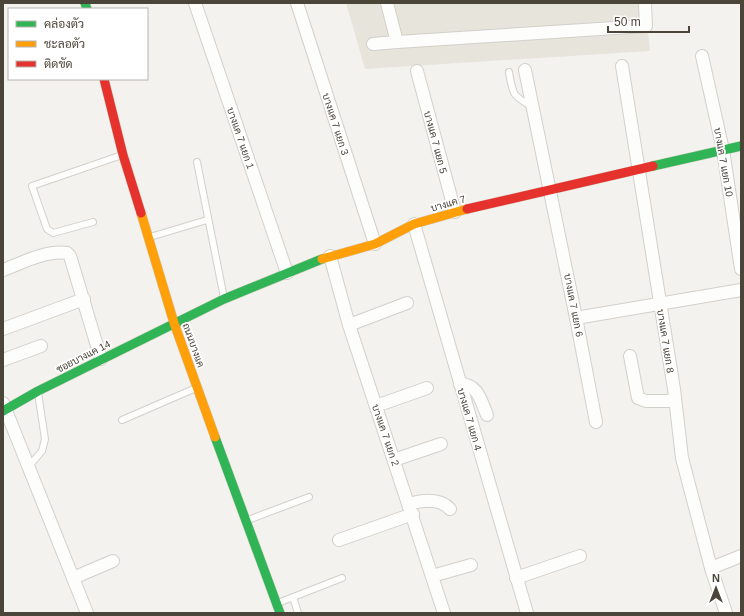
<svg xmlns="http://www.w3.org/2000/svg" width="744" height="616" viewBox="0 0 744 616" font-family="Arial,Sarabun,sans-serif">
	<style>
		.residential { fill: #e7e4dc }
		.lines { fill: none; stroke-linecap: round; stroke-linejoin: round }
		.lane-casing { stroke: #d2d0cb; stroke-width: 8 }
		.street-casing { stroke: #d2d0cb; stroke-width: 14 }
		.fast-casing { stroke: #d3cfc5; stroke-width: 10 }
		.slow-casing { stroke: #d3cfc5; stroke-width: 10 }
		.jam-casing { stroke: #d3cfc5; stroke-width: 10 }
		.lane { stroke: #fdfdfc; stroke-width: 6 }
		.street { stroke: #fdfdfc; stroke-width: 12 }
		.fast { stroke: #30b455; stroke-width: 9 }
		.slow { stroke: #ff9f0a; stroke-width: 9 }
		.jam { stroke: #e5322d; stroke-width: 9 }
		.labels { text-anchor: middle; stroke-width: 3.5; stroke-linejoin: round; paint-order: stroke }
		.street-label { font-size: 10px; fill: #4b4439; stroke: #fff }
	</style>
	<rect width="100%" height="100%" fill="#f4f2ee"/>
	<path class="residential" d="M346 3H645L650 51 365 69Z"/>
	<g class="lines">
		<g class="lane-casing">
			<g id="lane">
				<path d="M509 72C513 95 512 95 532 107"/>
				<path d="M197 162 224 298"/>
				<path d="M93 222 53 233 47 229 32 186 122 155"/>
				<path d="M150 237 207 220"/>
				<path d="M122 420 196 388"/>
				<path d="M29 466 42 451 45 439 38 393"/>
				<path d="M248 520 309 497"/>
				<path d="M293 597 298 613"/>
				<path d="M278 603 342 578"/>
			</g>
		</g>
		<g class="street-casing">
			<g id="street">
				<path d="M195 3 287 273"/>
				<path d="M297 3 375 244"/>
				<path d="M387 3 397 42 646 26 645 3"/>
				<path d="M373 44 397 42"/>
				<path d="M702 56 723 150 741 269"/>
				<path d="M622 66 674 389 682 458 711 568 726 613"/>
				<path d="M525 70 576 318 596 422"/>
				<path d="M417 71 455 212"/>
				<path d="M414 224 527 613"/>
				<path d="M330 256 349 325 444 613"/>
				<path d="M3 270C22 263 46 250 67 253L70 256 101 359"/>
				<path d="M576 318 741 290"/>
				<path d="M349 325 407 303"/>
				<path d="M3 329 84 299"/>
				<path d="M630 356 638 398 646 401H675"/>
				<path d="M3 360 41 346"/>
				<path d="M460 384C478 384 481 401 487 415"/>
				<path d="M3 403 87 613"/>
				<path d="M376 406 427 388"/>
				<path d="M394 460 441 444"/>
				<path d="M409 504C423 500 440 498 450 509"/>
				<path d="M339 540 413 514"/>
				<path d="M711 568 741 556"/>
				<path d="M432 576 471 565"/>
				<path d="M73 578 113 561"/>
				<path d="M516 578 580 556"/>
			</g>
		</g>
		<g class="fast-casing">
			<g id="fast">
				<path d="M85 3 87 9"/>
				<path d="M653 166 741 146"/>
				<path d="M3 411 38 391 224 299 322 259"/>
				<path d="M215 437 280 613"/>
			</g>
		</g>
		<g class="slow-casing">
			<g id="slow">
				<path d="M141 213 174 323 215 437"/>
				<path d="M322 259 375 244 414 224 467 209"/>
			</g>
		</g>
		<g class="jam-casing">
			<g id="jam">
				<path d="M104 79 123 155 141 213"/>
				<path d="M467 209 653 166"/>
			</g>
		</g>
		<use href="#lane" class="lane"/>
		<use href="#street" class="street"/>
		<use href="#fast" class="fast"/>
		<use href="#slow" class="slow"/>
		<use href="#jam" class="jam"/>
	</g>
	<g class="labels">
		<g class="street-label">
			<text transform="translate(336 124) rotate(72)" y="4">บางแค 7 แยก 3</text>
			<text transform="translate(241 138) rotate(71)" y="4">บางแค 7 แยก 1</text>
			<text transform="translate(436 142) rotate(75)" y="4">บางแค 7 แยก 5</text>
			<text transform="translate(724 162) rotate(80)" y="4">บางแค 7 แยก 10</text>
			<text transform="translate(448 203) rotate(-16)" y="4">บางแค 7</text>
			<text transform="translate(574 305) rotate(79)" y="4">บางแค 7 แยก 6</text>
			<text transform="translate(666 341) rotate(81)" y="4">บางแค 7 แยก 8</text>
			<text transform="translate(194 345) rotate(70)" y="4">ถนนบางแค</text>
			<text transform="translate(83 356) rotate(-27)" y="4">ซอยบางแค 14</text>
			<text transform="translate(470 419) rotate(74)" y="4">บางแค 7 แยก 4</text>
			<text transform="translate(386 435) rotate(71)" y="4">บางแค 7 แยก 2</text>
		</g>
	</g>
	<rect width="744" height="616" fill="none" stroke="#4b4439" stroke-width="8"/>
	<rect x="8" y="8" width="140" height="72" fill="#ffffff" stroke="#b7b4b0"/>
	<rect x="16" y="21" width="20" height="6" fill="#30b455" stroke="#b7b4b0"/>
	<text x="44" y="28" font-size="12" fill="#4b4439">คล่องตัว</text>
	<rect x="16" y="41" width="20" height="6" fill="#ff9f0a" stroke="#b7b4b0"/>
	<text x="44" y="48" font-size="12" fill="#4b4439">ชะลอตัว</text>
	<rect x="16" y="61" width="20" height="6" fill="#e5322d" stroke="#b7b4b0"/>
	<text x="44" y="68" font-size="12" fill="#4b4439">ติดขัด</text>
	<g transform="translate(716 588)" stroke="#ffffff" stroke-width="3" paint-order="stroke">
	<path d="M0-3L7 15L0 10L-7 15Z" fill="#4b4439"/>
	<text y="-6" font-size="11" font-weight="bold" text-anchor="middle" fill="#4b4439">N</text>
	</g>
	<path d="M608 26v6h81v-6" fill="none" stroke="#4b4439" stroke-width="2"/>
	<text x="614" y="26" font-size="12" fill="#4b4439" stroke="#ffffff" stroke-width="3" paint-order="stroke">50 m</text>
</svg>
